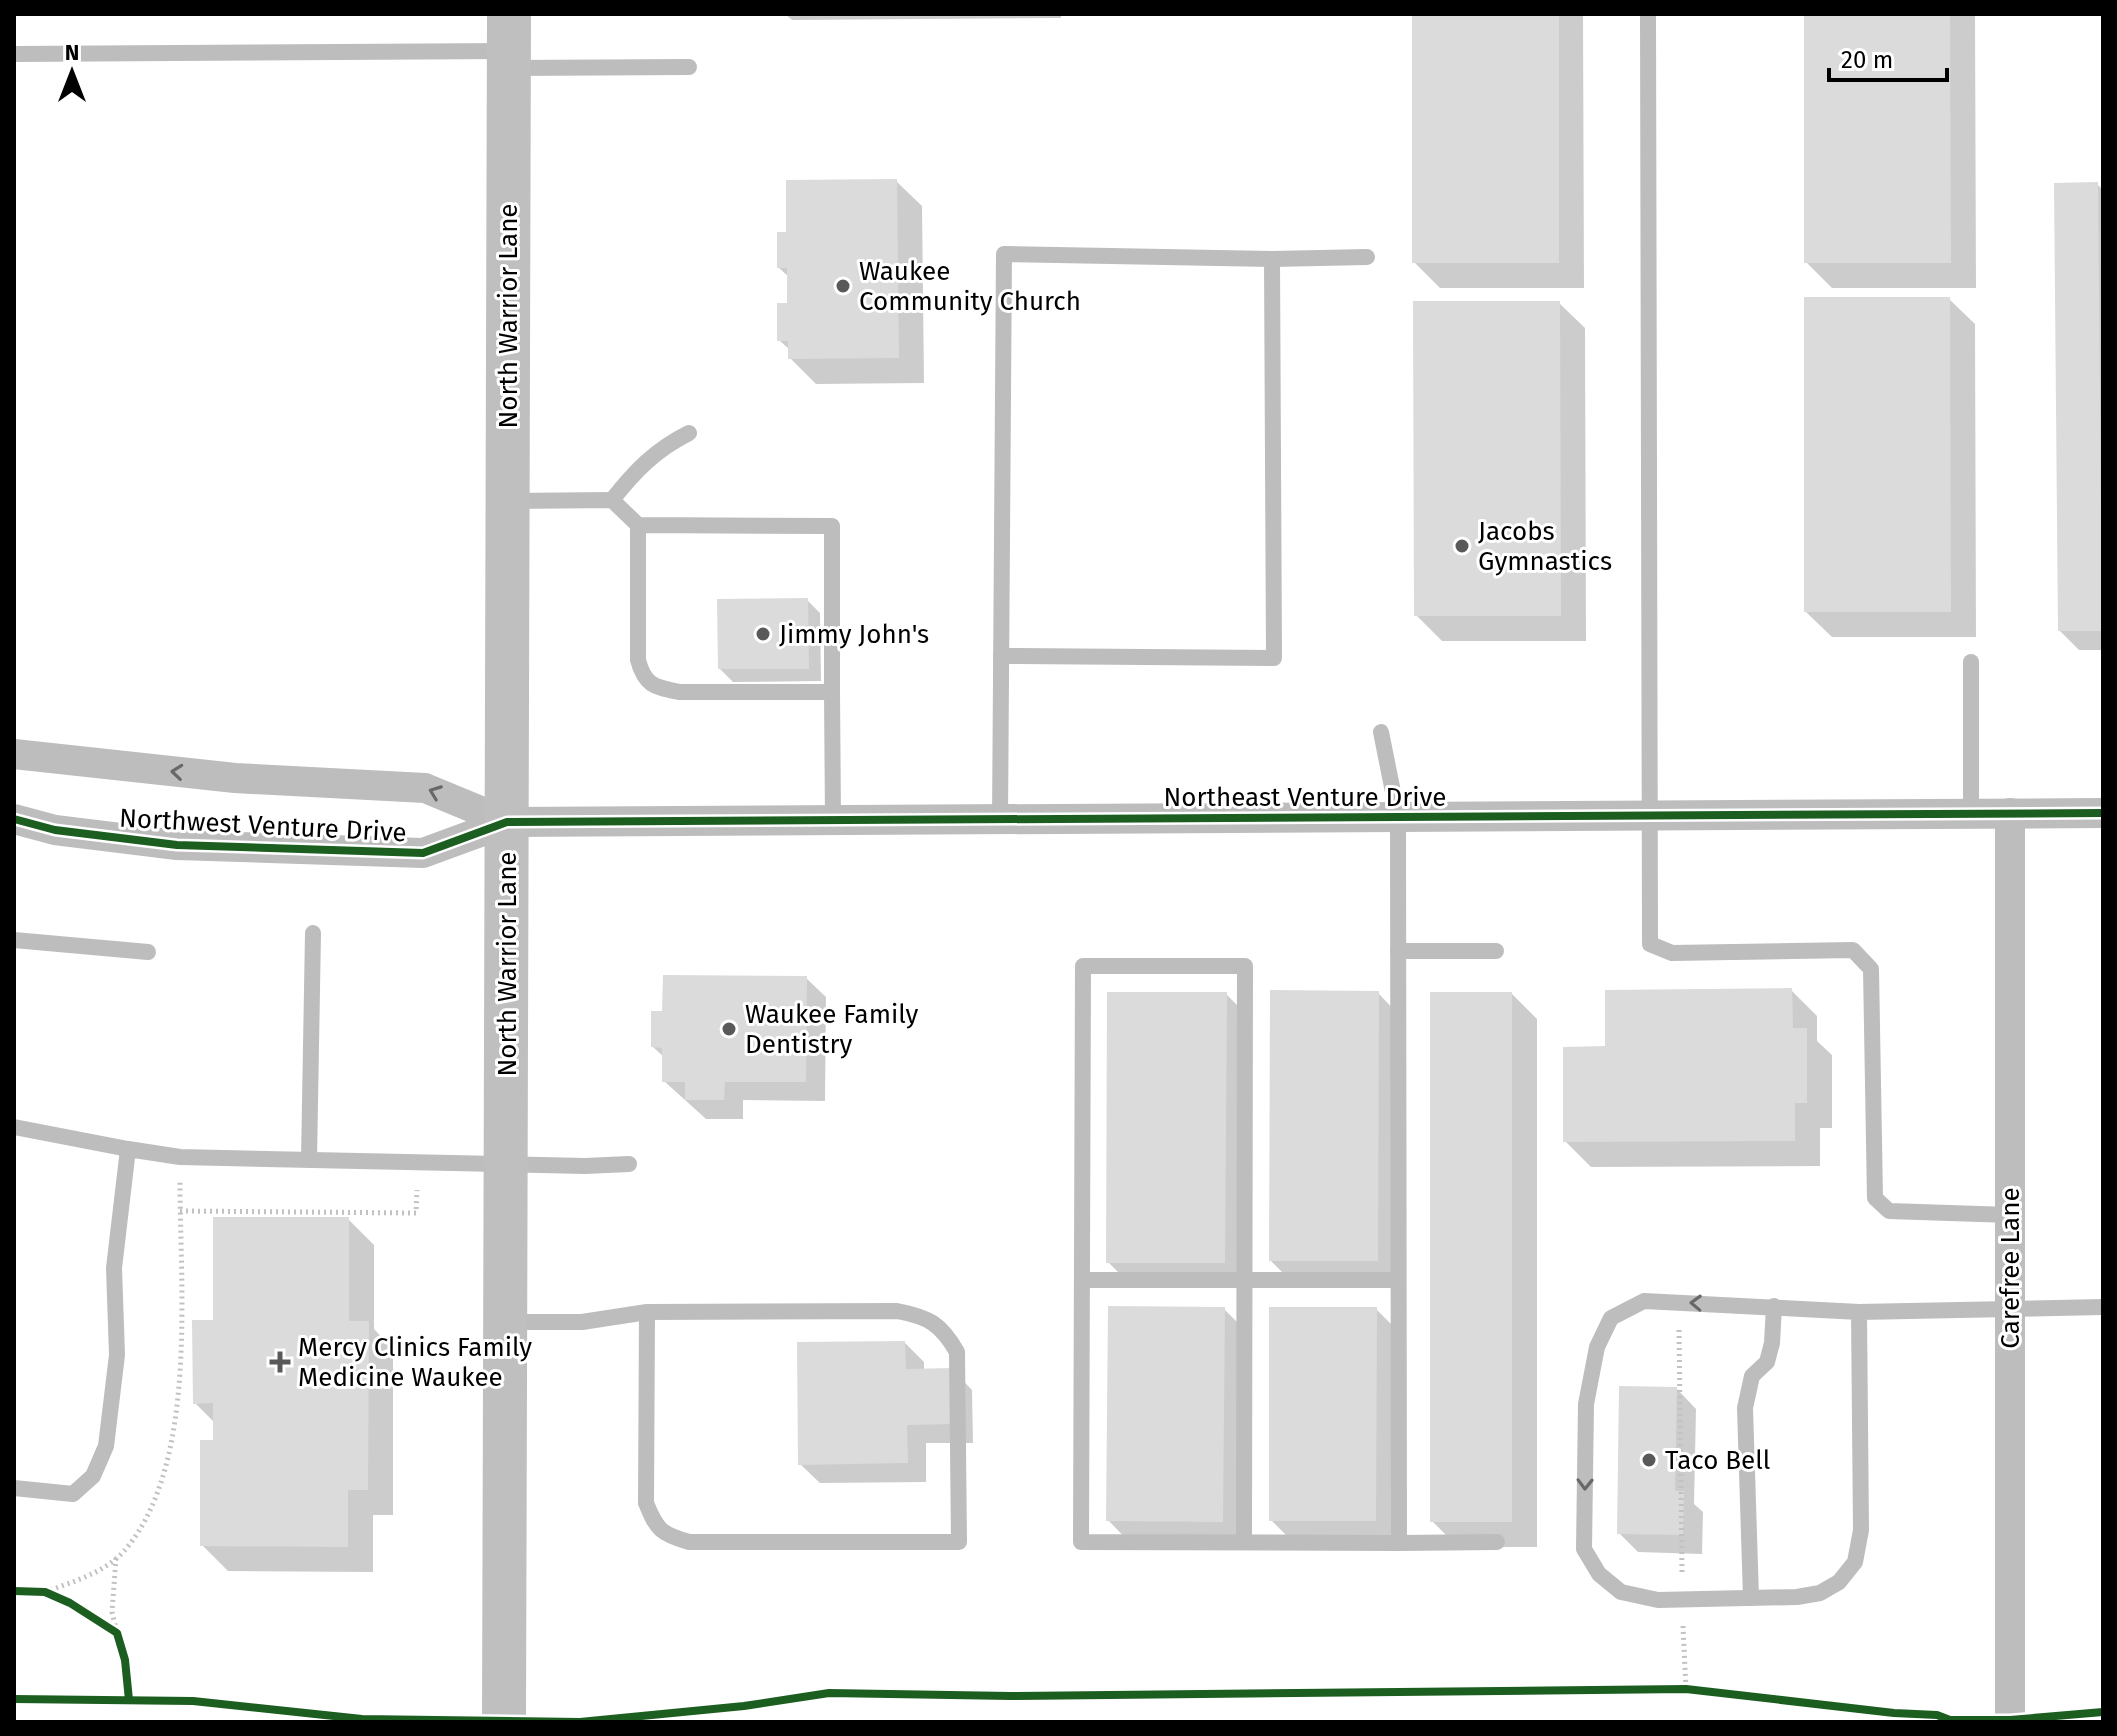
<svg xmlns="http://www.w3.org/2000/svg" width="2117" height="1736" viewBox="0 0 2117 1736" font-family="'Fira Sans',sans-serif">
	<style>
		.shadow { fill: #0003 }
		.building { fill: #dbdbdb }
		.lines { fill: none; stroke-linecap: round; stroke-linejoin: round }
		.path { stroke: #c2c2c2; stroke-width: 5; stroke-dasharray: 2 4; stroke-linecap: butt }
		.lane { stroke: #bdbdbd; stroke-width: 16 }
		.street { stroke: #bdbdbd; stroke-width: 30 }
		.secondary { stroke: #bfbfbf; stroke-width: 44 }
		.cycleway-casing { stroke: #fff; stroke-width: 13 }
		.cycleway { stroke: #1b5e20; stroke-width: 8 }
		.oneway { stroke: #686868 }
		.poi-dot { fill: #595959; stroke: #fff; stroke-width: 3 }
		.labels { text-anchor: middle; stroke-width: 6; stroke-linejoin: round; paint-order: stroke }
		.poi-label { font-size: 26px; fill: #000; stroke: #fff; text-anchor: start }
		.street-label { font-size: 26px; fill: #000; stroke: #fff }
	</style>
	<rect width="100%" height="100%" fill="#fff"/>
	<g class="shadow">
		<path d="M785 14H1061V18L792 20Z"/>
		<path d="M1414 14H1583L1584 288H1440L1414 262Z"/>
		<path d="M1806 14H1975L1976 288H1832L1806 262Z"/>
		<path d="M896 181 922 206 924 383 816 384 790 358V350L779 340 789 305V277L779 268 788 234Z"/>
		<path d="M2097 184 2103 190V650H2079L2060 631Z"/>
		<path d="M1949 299 1975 324 1976 637H1832L1806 612Z"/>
		<path d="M1559 303 1585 328 1586 641H1442L1416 615Z"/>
		<path d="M807 600 820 613 821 681 733 682 720 669Z"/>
		<path d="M806 978 826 997 825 1101 743 1100V1119H706L664 1081V1057L653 1047Z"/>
		<path d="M1791 990 1817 1016V1041L1832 1055V1128H1820V1166L1591 1167 1565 1141 1607 1048Z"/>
		<path d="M1378 993 1403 1019 1402 1286H1296L1271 1261Z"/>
		<path d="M1226 994 1252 1020 1250 1288H1134L1108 1262Z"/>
		<path d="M1512 994 1537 1019V1547H1458L1432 1521Z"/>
		<path d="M348 1219 374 1245V1329L393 1349V1515H373V1572L228 1571 202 1545 215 1442V1423L195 1403 215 1322Z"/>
		<path d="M1224 1309 1250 1335 1248 1547 1133 1546 1108 1520Z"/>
		<path d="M1376 1309 1401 1334V1545H1296L1271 1520Z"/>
		<path d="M905 1343 924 1362V1371L953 1370 972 1390 973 1443H926V1482L820 1483 800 1464Z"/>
		<path d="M1677 1389 1696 1409 1694 1504 1703 1512 1702 1554 1638 1552 1619 1533Z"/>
	</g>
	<g class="building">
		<rect x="1412" y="14" width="147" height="249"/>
		<path d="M1804 14H1950L1951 263H1804Z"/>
		<path d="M897 179 899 358 788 359V341H777V303H787V268H777V232H786V180Z"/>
		<path d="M2098 182 2102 631H2058L2054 183Z"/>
		<path d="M1804 297H1950L1951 612H1804Z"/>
		<path d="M1413 301H1560L1561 616H1414Z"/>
		<path d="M808 598 809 669H718L717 599Z"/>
		<path d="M663 975 807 976 806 1082H725L724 1100H685V1082H662V1048L651 1047V1011H662Z"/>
		<path d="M1792 988 1793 1028H1807V1103H1795V1141L1563 1142V1047L1605 1046V990Z"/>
		<path d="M1270 990 1379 991 1378 1261H1269Z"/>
		<path d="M1107 992H1227L1225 1263H1106Z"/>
		<rect x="1430" y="992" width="82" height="530"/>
		<path d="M213 1217H349V1321H369L368 1490H348V1547L200 1546V1440H213V1403L193 1404 192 1320H213Z"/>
		<path d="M1108 1306 1225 1307 1223 1522 1106 1521Z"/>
		<path d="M1269 1307H1377L1376 1521H1269Z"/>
		<path d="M905 1341 906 1369 954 1368V1424L907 1425 908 1463 798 1465 797 1342Z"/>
		<path d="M1619 1386 1677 1387 1675 1491H1684L1683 1535 1617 1534Z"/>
	</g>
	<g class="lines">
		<g class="path">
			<path d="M180 1211 416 1213 417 1190"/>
			<path d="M1679 1330 1682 1572"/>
			<path d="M116 1558 112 1612 117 1633"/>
			<path d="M45 1592C72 1582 105 1573 125 1550 198 1464 180 1289 180 1182"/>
			<path d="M1683 1626 1686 1689"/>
		</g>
		<g class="lane">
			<path d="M1648 14 1650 944 1672 953 1853 950 1871 969 1875 1198 1889 1211 2010 1215"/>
			<path d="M14 54 507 51"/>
			<path d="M510 68 689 67"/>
			<path d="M612 500C635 471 655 450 689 433"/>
			<path d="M509 501 612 500 638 525V660C645 686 655 687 679 692H832V526L638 525"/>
			<path d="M1001 656 1274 658 1272 259"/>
			<path d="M1971 662V813"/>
			<path d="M832 692 833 820"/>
			<path d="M1000 819 1004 254 1272 259 1367 257"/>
			<path d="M14 940 148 952"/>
			<path d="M1398 951H1496"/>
			<path d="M14 1127 128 1149"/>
			<path d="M309 1160 313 933"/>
			<path d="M1082 1280H1398"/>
			<path d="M1859 1312 1861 1530 1855 1562 1839 1582 1820 1593 1797 1597 1658 1600 1621 1592 1599 1574 1584 1549 1586 1404 1597 1347 1611 1318 1644 1301 1859 1312 2103 1307"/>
			<path d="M508 1322H582L647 1312 897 1311C929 1317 941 1324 957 1352L959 1542H689C661 1534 657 1530 646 1503L647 1312"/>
			<path d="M14 1488 73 1494 93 1476 106 1446 117 1355 114 1268 128 1149 180 1157 585 1166 629 1164"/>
			<path d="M1244 1542 1245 966H1083L1081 1542 1399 1543 1398 817 1381 732"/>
			<path d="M1399 1543 1497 1542"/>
			<path d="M1751 1598 1745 1408 1752 1376 1767 1362 1772 1343 1774 1306"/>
		</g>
		<g class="street">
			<path d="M14 754 235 778 425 788 507 822"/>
			<path d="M2010 813V1722"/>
			<path d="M14 819 55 830 177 845 423 853 507 822 2103 813"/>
		</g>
		<path class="secondary" d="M504 1722 509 14"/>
		<g class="cycleway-casing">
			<g id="cycleway">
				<path d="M14 819 55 830 177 845 423 853 507 822 2103 813"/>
				<path d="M14 1591 45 1592 70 1603 117 1633 125 1660 129 1700"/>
				<path d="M14 1699 193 1701 362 1719 580 1722 744 1706 829 1693 1011 1696 1686 1689 1894 1713 1937 1715 1950 1720H2010L2103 1712"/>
			</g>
		</g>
		<use href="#cycleway" class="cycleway"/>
	</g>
	<defs><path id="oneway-chevron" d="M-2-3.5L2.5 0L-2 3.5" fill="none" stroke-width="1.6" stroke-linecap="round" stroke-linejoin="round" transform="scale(2)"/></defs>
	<g class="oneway">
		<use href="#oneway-chevron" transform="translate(177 772) rotate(-174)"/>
		<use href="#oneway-chevron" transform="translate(435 792) rotate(-159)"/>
		<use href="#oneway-chevron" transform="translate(1696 1303) rotate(-178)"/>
		<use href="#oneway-chevron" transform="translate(1585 1484) rotate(91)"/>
	</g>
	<g class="poi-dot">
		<circle cx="843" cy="286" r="8"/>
		<circle cx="1462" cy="546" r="8"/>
		<circle cx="763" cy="634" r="8"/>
		<circle cx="729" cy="1029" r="8"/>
		<path d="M276 1350h8v8h8v8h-8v8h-8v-8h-8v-8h8z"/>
		<circle cx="1649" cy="1460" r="8"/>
	</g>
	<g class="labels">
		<g class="poi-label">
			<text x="859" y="280">Waukee<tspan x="859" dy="30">Community Church</tspan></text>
			<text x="1478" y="540">Jacobs<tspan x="1478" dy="30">Gymnastics</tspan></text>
			<text x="779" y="643">Jimmy John's</text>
			<text x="745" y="1023">Waukee Family<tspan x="745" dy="30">Dentistry</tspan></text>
			<text x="298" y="1356">Mercy Clinics Family<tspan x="298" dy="30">Medicine Waukee</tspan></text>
			<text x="1665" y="1469">Taco Bell</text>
		</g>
		<g class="street-label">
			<text transform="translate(508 316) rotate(-90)" y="9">North Warrior Lane</text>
			<text x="1305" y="806">Northeast Venture Drive</text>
			<text transform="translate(263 825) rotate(3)" y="9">Northwest Venture Drive</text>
			<text transform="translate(507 964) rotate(-90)" y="9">North Warrior Lane</text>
			<text transform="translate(2010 1268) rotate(-90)" y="9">Carefree Lane</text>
		</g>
	</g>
	<rect width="2117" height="1736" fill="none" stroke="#000000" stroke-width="32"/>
	<g transform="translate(72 72)" stroke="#ffffff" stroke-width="6" paint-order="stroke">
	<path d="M0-6L14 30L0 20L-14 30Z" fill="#000000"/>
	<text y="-12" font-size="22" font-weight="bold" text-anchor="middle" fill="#000000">N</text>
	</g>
	<path d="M1829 68v12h118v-12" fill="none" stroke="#000000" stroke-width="4"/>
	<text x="1841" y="68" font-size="24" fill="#000000" stroke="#ffffff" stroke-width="6" paint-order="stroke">20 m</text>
</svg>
